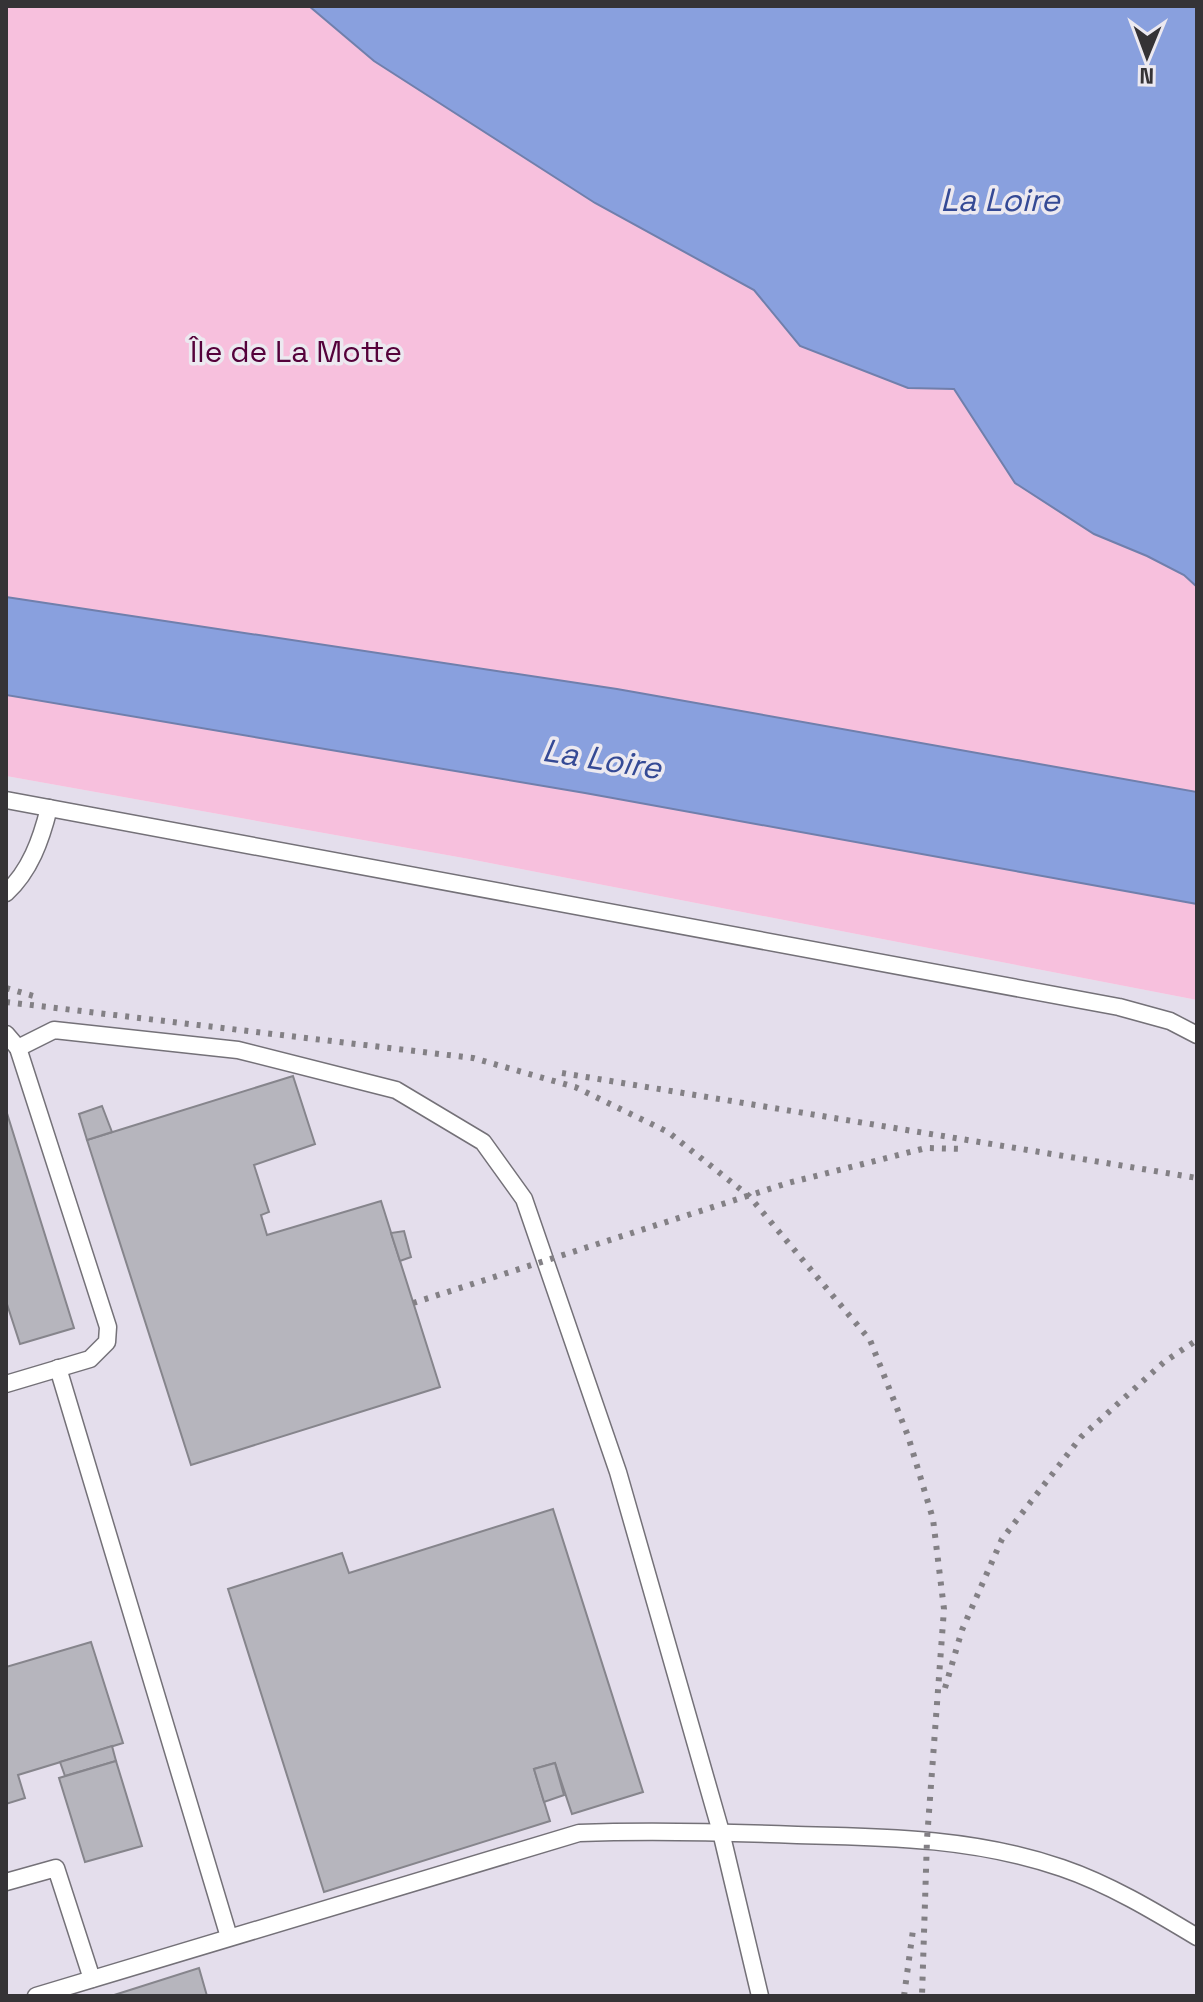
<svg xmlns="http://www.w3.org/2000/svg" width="1203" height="2002" viewBox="0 0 1203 2002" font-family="'Space Grotesk',sans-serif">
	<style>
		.built { fill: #e4deec }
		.green { fill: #f7c0dd }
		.water { fill: #89a0de; stroke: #707fac; stroke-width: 2 }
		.building { fill: #b6b5bd; stroke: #86858c; stroke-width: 2 }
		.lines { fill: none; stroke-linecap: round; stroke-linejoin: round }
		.service-casing { stroke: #747178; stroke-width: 19 }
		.service { stroke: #fff; stroke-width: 16 }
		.rail { stroke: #838085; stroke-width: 6; stroke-dasharray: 4 8; stroke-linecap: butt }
		.labels { text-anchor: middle; stroke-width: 7; stroke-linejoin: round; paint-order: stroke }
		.park-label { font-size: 30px; fill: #55023b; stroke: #ece9f0 }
		.water-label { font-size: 32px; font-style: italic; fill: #354a95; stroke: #ece9f0 }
	</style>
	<rect width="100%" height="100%" fill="#ece9f0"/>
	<path class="built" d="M6 776 469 859 1197 1000V1996H6Z"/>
	<g class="green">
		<path d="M6 6H309L374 61 595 203 754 290 800 346 908 388 954 389 975 421 1094 534 1147 556 1184 575 1197 587V792L617 689 6 597Z"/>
		<path d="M6 695 585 793 1197 904V1000L469 859 6 776Z"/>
	</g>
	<g class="water">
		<path d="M309 6H1197V587L1184 575 1147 556 1094 534 1015 483 954 389 908 388 800 346 754 290 595 203 374 61Z"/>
		<path d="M6 597 617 689 1197 792V904L585 793 6 695Z"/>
	</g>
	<g class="building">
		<path d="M293 1076 315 1144 254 1165 269 1212 261 1215 267 1235 381 1201 440 1387 191 1465 87 1140Z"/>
		<path d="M102 1106 112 1132 87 1140 79 1114Z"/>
		<path d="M6 1110 74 1328 20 1344 6 1301Z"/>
		<path d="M404 1231 411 1257 400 1261 391 1233Z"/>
		<path d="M553 1509 643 1792 572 1814 555 1763 534 1769 550 1821 324 1892 228 1589 342 1553 349 1573Z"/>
		<path d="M91 1642 123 1743 18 1775 25 1798 6 1804V1667Z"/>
		<path d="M112 1746 116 1761 65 1776 60 1762Z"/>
		<path d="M116 1761 142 1846 85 1862 59 1778Z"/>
		<path d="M555 1763 564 1795 544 1802 534 1769Z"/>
		<path d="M199 1968 207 1996H111Z"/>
	</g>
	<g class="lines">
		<g class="service-casing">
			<g id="service">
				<path d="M6 800 1119 1007 1170 1021 1197 1035"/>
				<path d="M6 893C30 871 41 840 49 808"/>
				<path d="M6 1034 18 1048"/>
				<path d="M58 1368 229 1937"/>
				<path d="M6 1384 90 1359 107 1342 108 1327 18 1048 54 1030 238 1050 396 1090 483 1142 524 1199 618 1472 721 1832 760 1996"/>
				<path d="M6 1882 56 1868 92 1979"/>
				<path d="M36 1996 579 1833C652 1830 724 1832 797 1835 887 1837 975 1838 1062 1868 1109 1884 1154 1911 1197 1937"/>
			</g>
		</g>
		<use href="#service" class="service"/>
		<g class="rail">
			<path d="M6 988 37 997"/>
			<path d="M6 1002 473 1058 575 1087 668 1132 749 1196 870 1340 908 1436 933 1519 944 1609 927 1839 922 1996"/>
			<path d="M562 1073 1197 1178"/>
			<path d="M413 1303 788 1183 926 1148 964 1149"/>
			<path d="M945 1688 962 1630 1002 1539 1081 1437 1164 1362 1197 1340"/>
			<path d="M904 1996 913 1930"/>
		</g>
	</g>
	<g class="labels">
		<g class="park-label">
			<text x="296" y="362">Île de La Motte</text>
		</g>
		<g class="water-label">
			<text x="1000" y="211">La Loire</text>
			<text transform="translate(602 759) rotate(9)" y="11">La Loire</text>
		</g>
	</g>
	<rect width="1203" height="2002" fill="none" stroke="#353336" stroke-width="16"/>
	<g transform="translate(1147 56) rotate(181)" stroke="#ece9f0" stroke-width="6" paint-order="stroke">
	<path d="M0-6L14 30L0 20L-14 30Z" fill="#353336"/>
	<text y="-12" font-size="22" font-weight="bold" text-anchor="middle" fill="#353336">N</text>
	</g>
</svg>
